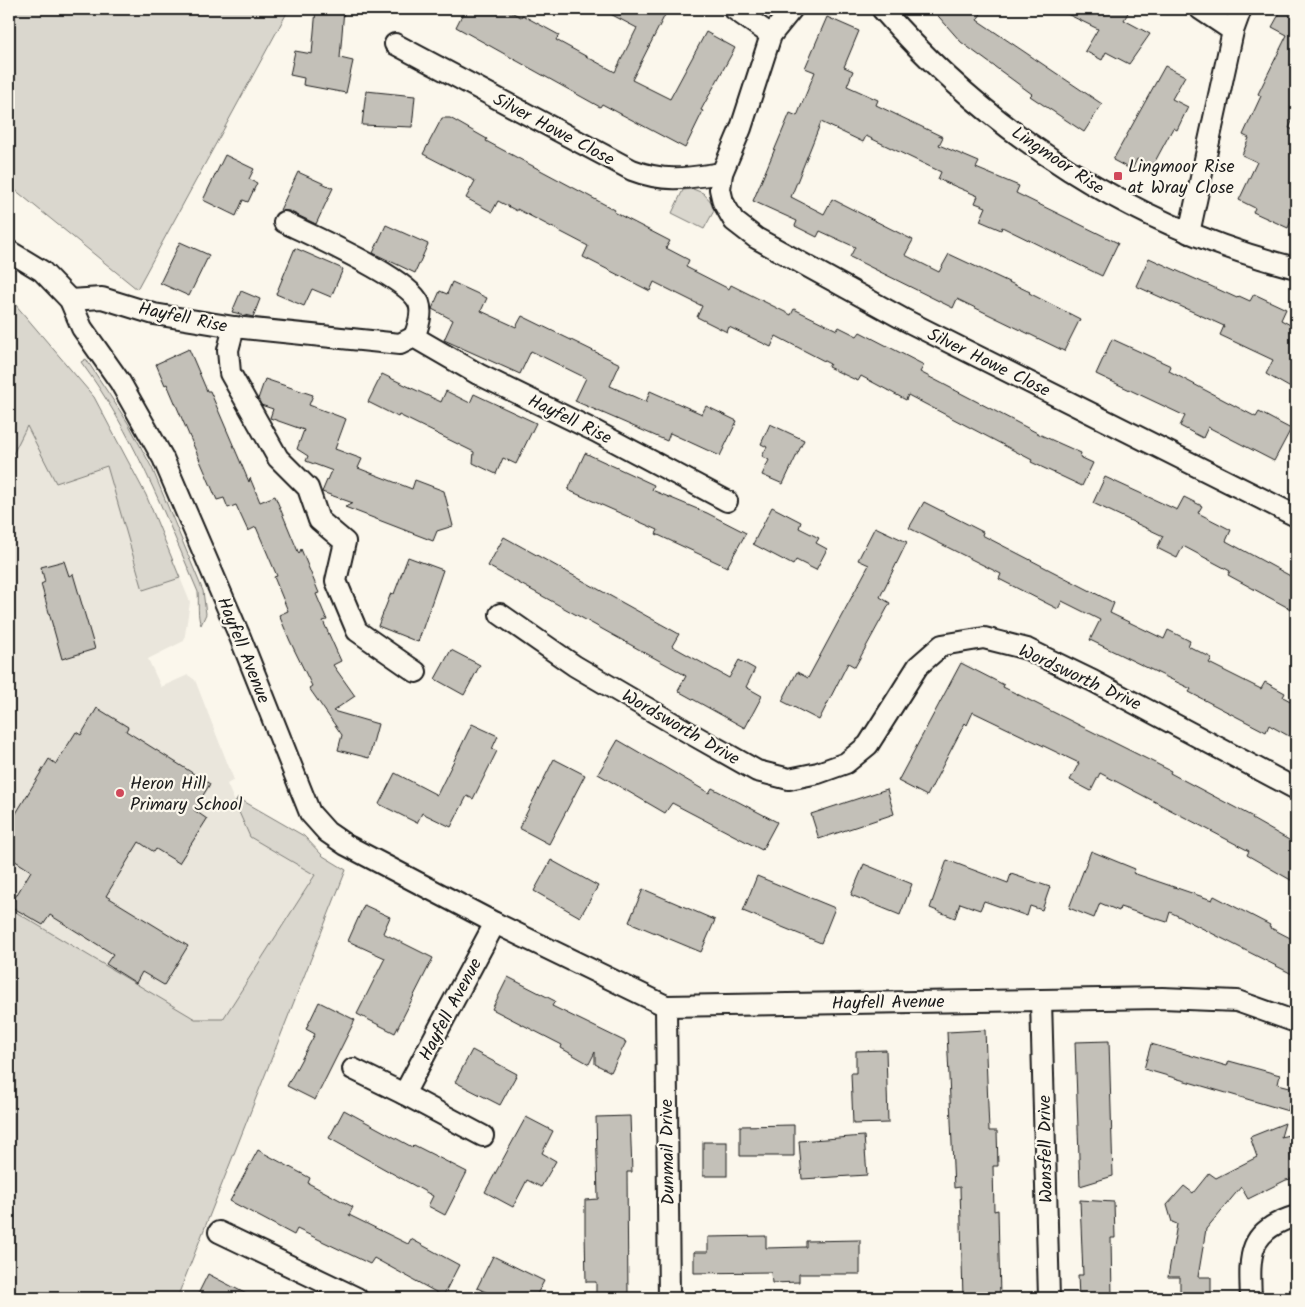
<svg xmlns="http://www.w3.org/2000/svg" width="1305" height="1307" viewBox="0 0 1305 1307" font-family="Kalam,sans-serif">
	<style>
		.built { fill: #eae6dc }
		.green { fill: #dad7ce; stroke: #7b7a75 }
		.building { fill: #c3c0b8; stroke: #1c1c1c }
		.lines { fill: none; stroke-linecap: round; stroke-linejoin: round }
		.street-casing { stroke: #1c1c1c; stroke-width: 24 }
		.street { stroke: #fbf7ec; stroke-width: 20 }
		.poi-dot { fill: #d1495b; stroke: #fbf7ec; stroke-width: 2 }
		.labels { text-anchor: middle; stroke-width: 4.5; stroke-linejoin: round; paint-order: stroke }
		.street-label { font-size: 18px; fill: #1c1c1c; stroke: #fbf7ec }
		.poi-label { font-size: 18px; fill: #1c1c1c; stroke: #fbf7ec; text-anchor: start }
	</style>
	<rect width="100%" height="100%" fill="#fbf7ec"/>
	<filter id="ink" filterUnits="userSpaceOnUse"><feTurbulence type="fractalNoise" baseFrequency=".02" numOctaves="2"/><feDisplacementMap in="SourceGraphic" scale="10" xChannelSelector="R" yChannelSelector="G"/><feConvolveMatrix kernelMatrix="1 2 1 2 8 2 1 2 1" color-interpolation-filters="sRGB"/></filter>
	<g filter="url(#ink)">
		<path class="built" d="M9 297 94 397 146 495 190 602 184 641 148 659 161 687 188 675 195 680 234 780 227 784 250 837 338 888 177 1298 9 1276Z"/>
		<g class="green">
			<path d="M9 9H289L137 289 9 185Z"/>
			<path d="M693 189 703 193 716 207 704 229 672 213 683 190Z"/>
			<path d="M9 297 94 397 146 495 180 578 143 590 107 466 56 483 27 426 9 462Z"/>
			<path d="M86 359 128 423 152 468 203 591 206 614 201 625C197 617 199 602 198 592 164 512 133 432 81 362Z"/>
			<path d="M238 798 304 836 323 856 346 870 177 1298H9V908L195 1019H223L315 875 250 837 235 803Z"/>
		</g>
		<g class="building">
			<path d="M316 9H344L340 58 353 61 346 93 303 85 304 78 290 75 295 51 312 54Z"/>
			<path d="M465 9H505L521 17 522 15 559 35 556 40 615 72 637 28 601 9H668L632 80 670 99 706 32 735 48 701 110 703 111 685 148 602 104 600 107 456 27Z"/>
			<path d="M932 9H984L977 20 1102 104 1084 132 1030 96 1032 94 961 42Z"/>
			<path d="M1057 9H1130L1124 20 1150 34 1129 64 1106 52 1102 60 1085 51 1098 29Z"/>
			<path d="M1282 9H1296V113L1289 128 1296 131V210L1288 228 1253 212 1255 208 1239 200 1257 162 1242 155 1249 138 1243 135 1261 96 1258 94 1287 35 1272 27Z"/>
			<path d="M827 17 859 31 844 67 853 71 847 86 878 100 876 105 943 137 939 145 979 162 976 168 1019 186 1016 193 1118 243 1102 276 1002 227 1001 230 980 221 986 207 975 203 978 196 938 179 941 172 866 136 863 142 821 122 791 197 824 214 832 199 913 240 905 255 939 272 949 254 1030 292 1029 293 1080 319 1064 351 957 299 953 308 850 257 855 247 820 231 817 237 795 226 797 221 753 201 790 113 797 116 815 72 805 68Z"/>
			<path d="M1165 66 1185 76 1172 99 1188 107 1177 130 1173 128 1152 167 1137 159 1132 170 1113 160Z"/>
			<path d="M366 91 415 96 412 127 362 125Z"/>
			<path d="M442 118H450L487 139 486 141 615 210 614 212 670 241 666 248 689 260 686 267 729 289 731 285 791 315 794 309 837 330 839 327 857 336 860 332 924 365 920 372 1043 436 1081 453 1080 457 1093 463 1082 486 1031 462 1032 460 908 395 906 400 861 376 858 381 828 367 830 364 776 336 771 347 729 327 727 332 697 317 702 306 654 282 650 291 583 257 588 246 517 209V211L498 201 492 212 466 198 475 181 423 154Z"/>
			<path d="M225 155 254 169 249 179 257 183 248 202 243 200 236 216 203 200Z"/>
			<path d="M298 172 333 188 316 224 289 211 280 210Z"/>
			<path d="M386 225 428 244 415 273 373 253Z"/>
			<path d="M180 242 209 255 189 296 160 283Z"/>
			<path d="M295 248 343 269 331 297 312 289 304 306 276 294Z"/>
			<path d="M1149 258 1237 298 1239 296 1250 301 1254 294 1286 309 1281 320 1296 328V391L1266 374 1273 360 1220 335 1224 326 1136 286Z"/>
			<path d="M452 282 487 298 481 311 516 327 522 316 620 364 610 386 646 402 650 391 702 414 706 406 737 421 720 456 670 433 667 441 575 401 586 378 531 351 520 374 444 340 453 320 432 309 440 291 447 294Z"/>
			<path d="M241 291 260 299 253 317 232 312Z"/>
			<path d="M1112 339 1171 366 1169 371 1256 417 1259 412 1291 429 1274 461 1208 427 1203 438 1180 426 1185 416 1096 374Z"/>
			<path d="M189 349 207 391H210L249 482 250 478 260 502 275 496 299 554 301 549 319 593 316 594 327 620 323 621 341 661 333 665 355 696 333 711 378 724 369 758 338 750 342 735 309 688 312 686 290 641 279 615 288 611 274 577 277 576 256 527 248 531 236 505 228 508 224 498 217 500 167 384 165 385 156 364Z"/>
			<path d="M382 374 441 402 446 391 470 403 474 394 536 423 516 464 503 458 496 474 473 463 474 452 399 415 398 417 368 402Z"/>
			<path d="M265 379 313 395 309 405 346 419 335 449 362 459 358 468 412 489 415 480 444 491 453 526 437 531 433 541 345 507 353 503 322 492 330 473 333 471 306 461 308 456 297 449 304 430 270 418 273 409 261 405 258 399Z"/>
			<path d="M770 424 804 440 783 484 762 475 769 460 762 456 767 447 761 444Z"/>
			<path d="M585 453 654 485 652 490 707 513 746 533 727 567 656 534 658 530 568 490Z"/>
			<path d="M1105 477 1177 510 1184 497 1202 506 1198 513 1231 530 1226 541 1296 579V612L1228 575 1230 571 1183 546 1177 558 1157 548 1163 536 1093 503Z"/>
			<path d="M924 502 983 532 982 535 1114 603 1110 613 1164 639 1168 630 1190 641 1188 646 1212 658 1209 663 1261 689 1265 682 1285 693 1283 697 1296 704V740L1269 725 1266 732 1189 692 1191 689 1090 640 1100 620 1062 601 1058 609 999 579 1001 574 909 528Z"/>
			<path d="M772 507 801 522 799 528 819 538 816 543 827 549 816 570 796 560 793 565 753 544Z"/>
			<path d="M875 527 907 542 880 597 890 603 855 667 848 663 819 720 782 701 797 672 808 678 869 565 858 560Z"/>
			<path d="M504 537 679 634 672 646 729 678 739 660 755 669 746 687 762 696 745 728 678 691 686 676 678 671 488 566Z"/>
			<path d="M408 557 443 570 418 642 378 626 391 593 394 594Z"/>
			<path d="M64 561 69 576 73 574 95 649 62 659 41 584 45 582 41 567Z"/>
			<path d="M451 650 480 665 464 695 435 679Z"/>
			<path d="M961 663 1004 685 1003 687 1171 771 1170 773 1253 817 1252 819 1296 844V883L1247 855 1249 851 1100 773 1091 791 1070 780 1079 763 973 712 967 725 965 723 927 796 898 781Z"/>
			<path d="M97 708 128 727 126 731 210 784 194 810 207 819 179 863 156 849 154 852 139 842 106 896 188 946 164 985 142 972 136 983 106 964 113 954 50 915 43 925 10 906 31 871 9 857V825L49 759 56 764 76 732 81 735Z"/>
			<path d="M472 724 498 736 492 749 497 751 473 799 467 796 451 827 422 813 417 823 379 804 395 773 437 795Z"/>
			<path d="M618 740 709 793 712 788 777 822 762 850 672 803 665 813 598 774Z"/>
			<path d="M554 759 585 775 549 844 519 828Z"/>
			<path d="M887 789 894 814 819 839 811 814Z"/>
			<path d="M1091 851 1135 869 1133 873 1212 900 1214 896 1270 925 1269 927 1296 941V976L1170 912 1167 922 1120 907 1119 911 1100 903 1094 918 1069 908Z"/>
			<path d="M551 860 598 886 580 917 534 891Z"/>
			<path d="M947 860 1008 883 1011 874 1050 887 1042 910 1030 906 1027 916 984 901 980 910 960 903 955 918 930 908Z"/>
			<path d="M864 864 912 884 900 915 851 895Z"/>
			<path d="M757 876 835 908 821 943 743 911Z"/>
			<path d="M643 889 715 920 701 952 629 922Z"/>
			<path d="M364 905 390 917 383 933 433 958 395 1033 357 1014 385 958 348 941Z"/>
			<path d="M508 977 555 1001 552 1006 626 1042 611 1072 595 1064V1052L589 1064 561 1048 562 1045 492 1009Z"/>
			<path d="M319 1002 355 1020 315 1100 287 1086 315 1034 306 1029Z"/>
			<path d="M985 1030 989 1131H997L998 1166H993L994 1211 998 1210 1000 1298H963L960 1187 954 1188 947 1032Z"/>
			<path d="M1109 1041 1113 1176 1080 1186 1075 1042Z"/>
			<path d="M1151 1044 1227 1066 1229 1061 1280 1075 1278 1084 1294 1088 1288 1111 1144 1069Z"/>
			<path d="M472 1050 517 1074 500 1105 455 1082Z"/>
			<path d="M886 1050 888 1123 853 1124 851 1073H856V1051Z"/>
			<path d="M344 1110 412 1147 414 1145 467 1172 445 1215 428 1206 433 1196 329 1138Z"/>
			<path d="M630 1116 632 1172H627L628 1298H596V1282H586L585 1232V1200L598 1199 596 1117Z"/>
			<path d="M526 1117 553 1131 542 1153 556 1161 541 1187 527 1180 513 1207 485 1192Z"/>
			<path d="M1285 1123 1281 1137 1296 1133V1178L1286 1180 1248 1199 1241 1187 1206 1229 1198 1277H1211V1298H1180V1277H1168L1177 1224 1172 1222 1167 1205 1184 1186 1193 1193 1209 1173 1216 1178 1257 1157 1250 1137Z"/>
			<path d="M794 1125V1156H740V1126Z"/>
			<path d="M864 1136 867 1175 802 1179 799 1141Z"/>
			<rect x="703" y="1142" width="24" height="34"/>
			<path d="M258 1150 310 1178 308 1183 353 1207 349 1215 408 1244 411 1239 459 1265 443 1296 374 1258 370 1264 297 1229 294 1235 230 1201Z"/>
			<path d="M1080 1200 1114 1202 1115 1238H1111L1112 1298H1079L1078 1275H1083Z"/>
			<path d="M766 1236V1248L806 1247V1241L860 1240V1274H799V1282L772 1283 771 1272 694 1273V1252H708V1237Z"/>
			<path d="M493 1256 544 1281 535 1298H499L477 1288Z"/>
			<path d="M208 1274 254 1298H196Z"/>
		</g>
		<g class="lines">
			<g class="street-casing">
				<g id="street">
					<path d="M734 9 771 35"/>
					<path d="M792 9 771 35 741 128 722 173 720 189 723 202 734 221 756 238 905 320 1296 516"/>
					<path d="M882 9C992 135 1134 227 1296 268"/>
					<path d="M1233 31 1241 9"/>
					<path d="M395 44 632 170C666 183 688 178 722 173"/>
					<path d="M284 222C312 236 409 278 419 303 423 314 418 327 414 337"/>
					<path d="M1189 233 1233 31 1200 9"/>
					<path d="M9 251 42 271 70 300 82 328 120 382 163 458 240 637 310 813 327 832 346 845 495 923 666 1006 1162 998 1237 1001 1296 1022"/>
					<path d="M70 300 102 298 154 314 234 327 400 344 414 337 478 374 595 431 727 501"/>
					<path d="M234 327 228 350 230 373 278 458 308 488 319 520 345 542 336 581 357 631 416 672"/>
					<path d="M500 614 575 666 688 732 757 771 789 779 818 773 846 763 868 745 918 666 942 645 984 638 1027 649 1093 681 1296 789"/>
					<path d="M1041 1000 1049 1298"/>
					<path d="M666 1006 669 1298"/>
					<path d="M353 1069 404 1094"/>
					<path d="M483 1136 404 1094 495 923"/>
					<path d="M219 1232 357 1298"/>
					<path d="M1251 1298C1249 1254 1248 1230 1296 1216"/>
				</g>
			</g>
			<use href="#street" class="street"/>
		</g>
	</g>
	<g class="poi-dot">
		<rect x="1113" y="171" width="10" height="10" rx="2.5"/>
		<circle cx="120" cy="793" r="5"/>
	</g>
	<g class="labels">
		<g class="street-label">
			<text transform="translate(554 129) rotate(28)" y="6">Silver Howe Close</text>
			<text transform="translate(1058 160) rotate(34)" y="6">Lingmoor Rise</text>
			<text transform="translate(183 317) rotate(12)" y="6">Hayfell Rise</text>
			<text transform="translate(989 362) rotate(26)" y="6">Silver Howe Close</text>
			<text transform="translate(570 419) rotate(26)" y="6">Hayfell Rise</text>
			<text transform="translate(244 650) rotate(68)" y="6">Hayfell Avenue</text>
			<text transform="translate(1080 677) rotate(25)" y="6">Wordsworth Drive</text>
			<text transform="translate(681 727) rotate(30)" y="6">Wordsworth Drive</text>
			<text transform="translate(888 1002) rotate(-1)" y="6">Hayfell Avenue</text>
			<text transform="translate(450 1009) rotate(-62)" y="6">Hayfell Avenue</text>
			<text transform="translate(1045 1149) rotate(-91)" y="6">Wansfell Drive</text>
			<text transform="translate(667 1152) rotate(-91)" y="6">Dunmail Drive</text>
		</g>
		<g class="poi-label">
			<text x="1128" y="172">Lingmoor Rise<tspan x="1128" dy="21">at Wray Close</tspan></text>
			<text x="130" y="789">Heron Hill<tspan x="130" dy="21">Primary School</tspan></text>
		</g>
	</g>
	<rect width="1305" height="1307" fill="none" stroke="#fbf7ec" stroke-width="30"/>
	<rect x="15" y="15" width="1275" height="1277" fill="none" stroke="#1c1c1c" stroke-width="2" filter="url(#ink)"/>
</svg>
